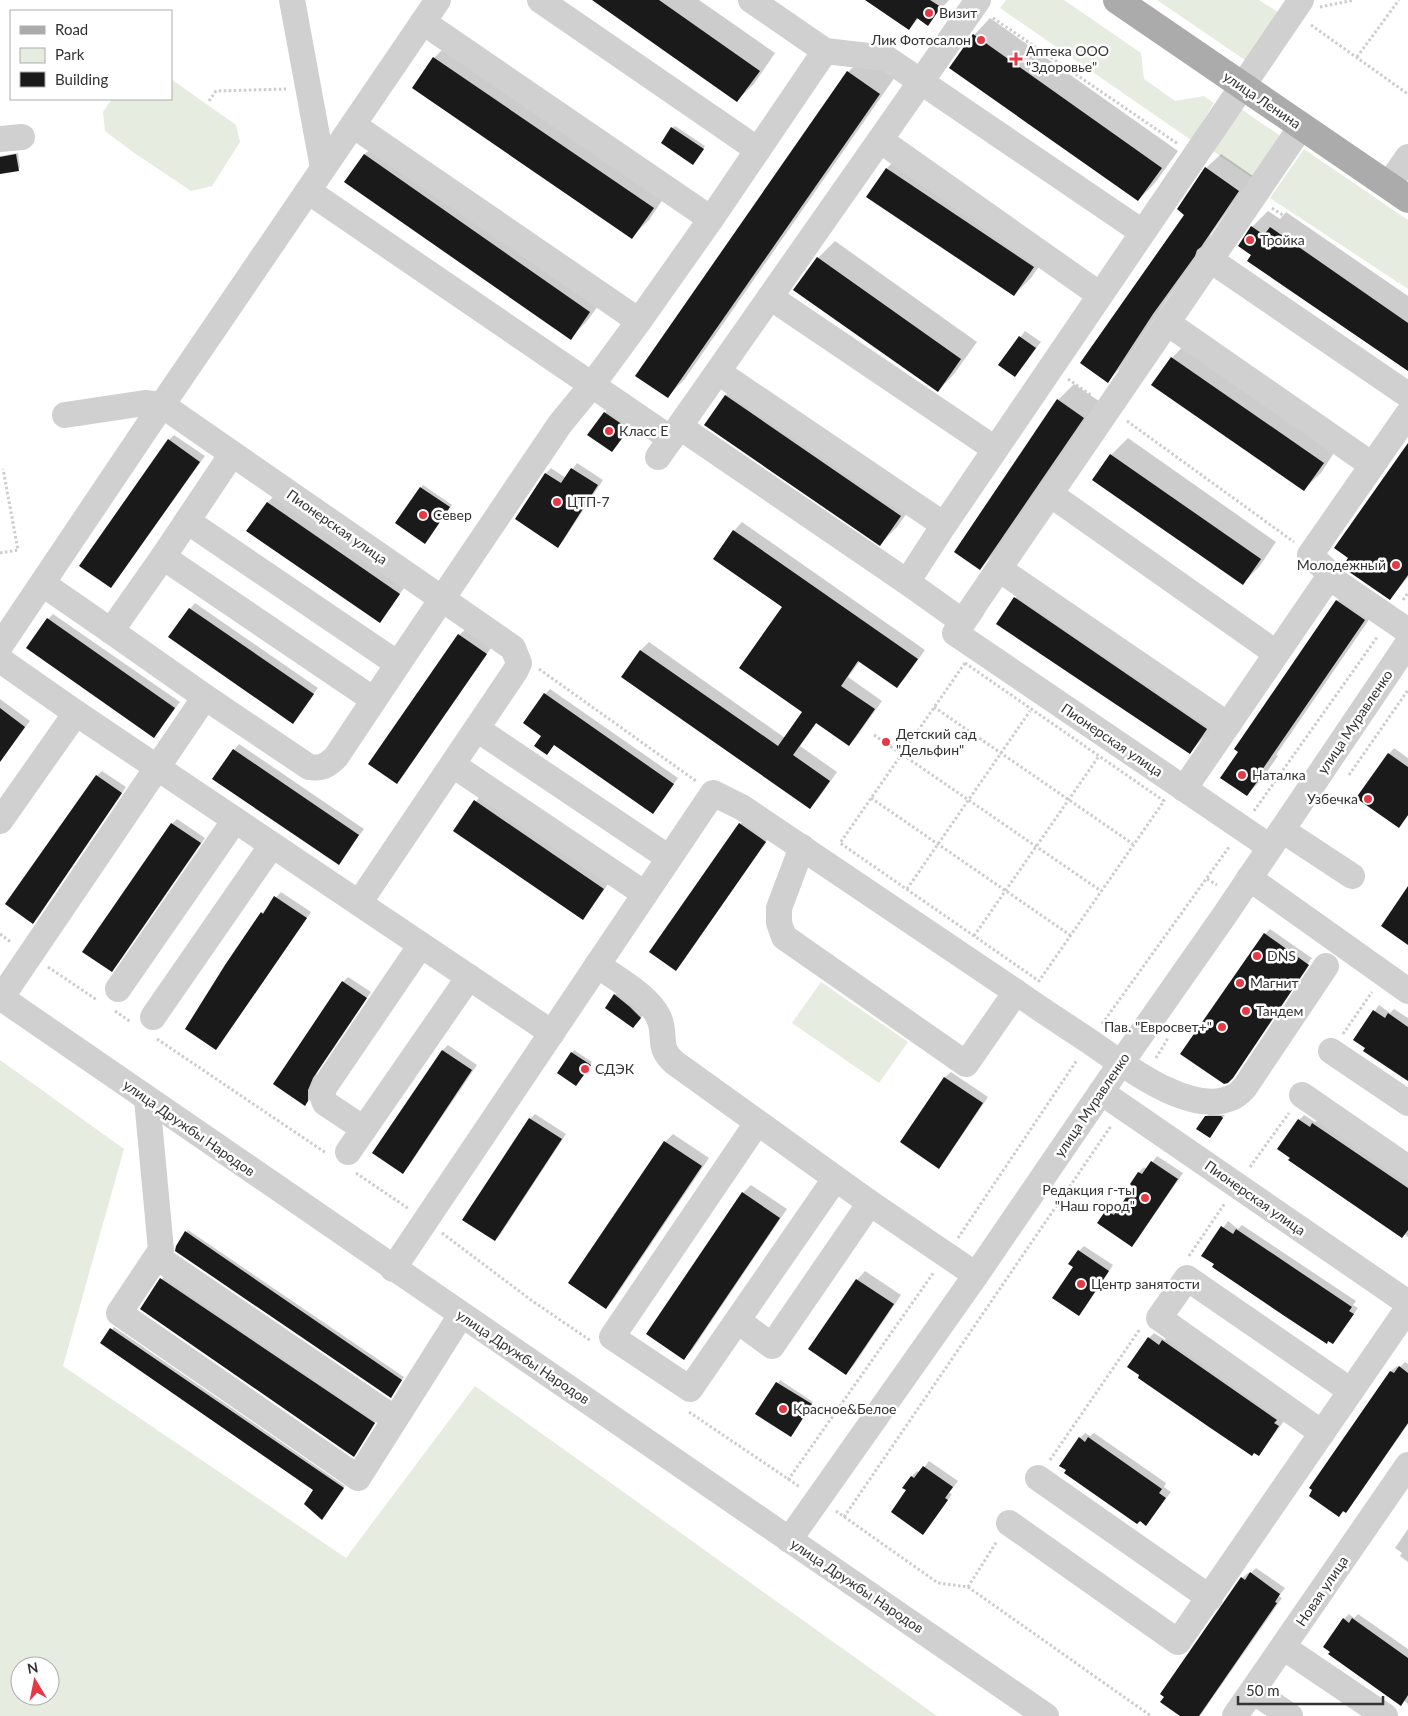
<svg xmlns="http://www.w3.org/2000/svg" width="1408" height="1716" viewBox="0 0 1408 1716" font-family="Lato,sans-serif">
	<style>
		.green { fill: #e6ecdf; fill-rule: evenodd }
		.shadow { fill: #0003 }
		.building { fill: #1a1a1a }
		.lines { fill: none; stroke-linecap: round; stroke-linejoin: round }
		.path { stroke: #cdcdcd; stroke-width: 3; stroke-dasharray: 2.5 2.5; stroke-linecap: butt }
		.minor { stroke: #d0d0d0; stroke-width: 26 }
		.major { stroke: #ababab; stroke-width: 28 }
		.poi-dot { fill: #e63946; stroke: #fff; stroke-width: 2 }
		.labels { text-anchor: middle; stroke-width: 5; stroke-linejoin: round; paint-order: stroke }
		.poi-label { font-size: 14px; fill: #333; stroke: #fff; text-anchor: start }
		.street-label { font-size: 14px; fill: #333; stroke: #fff }
	</style>
	<rect width="100%" height="100%" fill="#fff"/>
	<g class="green">
		<path d="M1006 0H1064L1141 53 1144 79 1175 101 1204 96 1214 103 1191 140 1000 8Z"/>
		<path d="M1157 0H1259L1278 12 1245 60Z"/>
		<path d="M171 79 236 125 240 142 212 186 191 191 133 152 105 131 103 112 112 99H171Z"/>
		<path d="M1238 107 1285 139 1257 181 1210 149Z"/>
		<path d="M1304 149 1408 220V289L1270 198Z"/>
		<path d="M821 982 908 1042 879 1083 792 1023Z"/>
		<path d="M0 1060 124 1149 63 1366 346 1558 475 1386 937 1716H0ZM20 1666H50V1696H20Z"/>
	</g>
	<g class="shadow">
		<path d="M594 0H699L775 53 754 84 737 100Z"/>
		<path d="M868 0H949L927 24 919 18 909 29Z"/>
		<path d="M990 18 1178 151 1155 183 1138 200 974 35Z"/>
		<path d="M451 41 669 190 649 220 632 237 434 58Z"/>
		<path d="M865 56 895 77 684 380 667 397 848 72Z"/>
		<path d="M675 126 705 146 695 161 672 128Z"/>
		<path d="M381 139 606 295 587 321 571 338 364 155Z"/>
		<path d="M903 152 1050 250 1031 278 1014 295 887 168Z"/>
		<path d="M18 153 20 167 18 170 0 173V156Z"/>
		<path d="M1221 154 1253 176 1211 234 1209 240 1168 298 1122 366 1108 381 1206 168Z"/>
		<path d="M1268 211 1280 219 1286 212 1408 296V370L1252 255V227Z"/>
		<path d="M835 241 977 342 954 374 938 391 795 290 818 258Z"/>
		<path d="M1025 331 1041 342 1015 376 1000 365Z"/>
		<path d="M1188 341 1339 445 1321 473 1304 489 1172 358Z"/>
		<path d="M742 379 917 499 897 527 880 544 705 425 726 395Z"/>
		<path d="M1074 384 1099 401 997 551 980 568 1058 400Z"/>
		<path d="M607 410 630 426 614 448 589 434Z"/>
		<path d="M174 435 205 456 111 587 169 440Z"/>
		<path d="M1128 438 1276 542 1259 567 1243 583 1094 479 1111 455Z"/>
		<path d="M1408 445V577L1390 599Z"/>
		<path d="M577 463 603 480 563 541 558 546 517 519 546 473 551 468 566 478Z"/>
		<path d="M423 485 452 505 428 540 421 488Z"/>
		<path d="M273 497 404 588 380 621 268 502Z"/>
		<path d="M742 522 925 650 905 678 897 687 860 661 848 677 882 701 857 736 849 745 817 722 800 746 837 772 818 799 810 808 623 676 641 650 649 642 785 738 804 711 784 607 714 559 734 531Z"/>
		<path d="M1031 581 1223 712 1206 735 1190 752 1015 598Z"/>
		<path d="M1352 586 1379 605 1276 755 1278 756 1261 780 1247 795 1240 752 1337 601Z"/>
		<path d="M195 603 318 688 293 722 190 609Z"/>
		<path d="M53 614 180 702 154 737 48 619Z"/>
		<path d="M465 630 491 648 402 777 397 782 370 764 459 635Z"/>
		<path d="M550 689 678 778 653 812 557 739 547 753 545 694Z"/>
		<path d="M0 699 30 721 0 762Z"/>
		<path d="M239 744 364 829 339 863 234 750Z"/>
		<path d="M1394 748 1408 758V815L1398 827 1389 754Z"/>
		<path d="M102 771 126 787 38 917 33 922 97 776Z"/>
		<path d="M481 795 608 884 583 919 454 830Z"/>
		<path d="M177 819 205 838 117 965 172 824Z"/>
		<path d="M745 819 770 836 681 964 676 969 740 824Z"/>
		<path d="M281 892 311 912 221 1043 216 1049 262 913Z"/>
		<path d="M1270 929 1313 959H1311L1232 1077 1265 934Z"/>
		<path d="M348 977 371 992 318 1071 313 1084 310 1099 305 1104 274 1084 343 982Z"/>
		<path d="M620 990 646 1012 633 1027 615 995Z"/>
		<path d="M1379 1005 1390 1013 1394 1009 1408 1018V1080L1355 1039Z"/>
		<path d="M448 1045 477 1065 408 1167 374 1153 443 1050Z"/>
		<path d="M574 1050 592 1062 578 1082 572 1053Z"/>
		<path d="M951 1072 988 1097 944 1162 939 1167 901 1142 945 1077Z"/>
		<path d="M535 1114 566 1134 500 1235 494 1240 530 1119Z"/>
		<path d="M1208 1114 1225 1115 1212 1134 1206 1117Z"/>
		<path d="M1304 1115 1315 1122 1319 1119 1408 1179V1237L1291 1157 1299 1120Z"/>
		<path d="M673 1134 709 1158 614 1299 606 1307 665 1142Z"/>
		<path d="M1157 1156 1183 1173 1137 1240 1132 1245 1099 1223 1113 1205 1119 1210 1135 1186 1131 1184 1139 1172 1144 1167 1147 1169Z"/>
		<path d="M751 1185 787 1209 692 1350 684 1358 743 1193Z"/>
		<path d="M1228 1221 1238 1229 1242 1225 1356 1301 1353 1305 1358 1308 1333 1343 1203 1256Z"/>
		<path d="M188 1230 404 1377 393 1394 177 1246Z"/>
		<path d="M1084 1246 1113 1265 1084 1309 1078 1315 1079 1251Z"/>
		<path d="M865 1271 901 1295 854 1365 846 1373 810 1349 857 1280Z"/>
		<path d="M164 1276 376 1421 356 1453 141 1309Z"/>
		<path d="M114 1327 345 1486 324 1516 315 1490 102 1343Z"/>
		<path d="M1154 1333 1165 1340 1168 1336 1284 1421 1259 1455 1141 1375 1149 1338Z"/>
		<path d="M1405 1362 1408 1364V1424L1351 1506 1339 1515 1311 1488 1391 1371 1397 1366 1399 1368Z"/>
		<path d="M780 1380 813 1402 793 1433 757 1414Z"/>
		<path d="M1085 1433 1090 1436 1094 1433 1166 1483 1164 1487 1171 1492 1146 1524 1080 1438Z"/>
		<path d="M929 1461 958 1481 949 1493 952 1494 923 1533 908 1490 904 1488 912 1476 917 1471 920 1473Z"/>
		<path d="M1408 1529V1562L1400 1556 1402 1553 1395 1548Z"/>
		<path d="M1256 1568 1285 1588 1279 1596 1282 1598 1202 1713 1199 1716H1182L1162 1694 1242 1578 1248 1573 1250 1574Z"/>
		<path d="M1349 1614 1354 1618 1358 1614 1408 1649V1704L1404 1701 1344 1619Z"/>
	</g>
	<g class="building">
		<path d="M592 0H659L760 71 737 102Z"/>
		<path d="M865 0H930L941 7 928 26 917 18 909 30Z"/>
		<path d="M973 34 1162 168 1138 201 949 68Z"/>
		<path d="M433 57 654 208 632 239 412 88Z"/>
		<path d="M847 71 880 94 668 398 635 376Z"/>
		<path d="M671 127 704 149 693 165 661 143Z"/>
		<path d="M16 154 19 171 0 174V157Z"/>
		<path d="M364 154 590 312 571 340 344 182Z"/>
		<path d="M1205 167 1239 191 1201 247 1197 250 1195 256 1153 314 1108 383 1080 363 1184 215 1177 209Z"/>
		<path d="M886 168 1034 267 1014 296 866 197Z"/>
		<path d="M1251 226 1264 235 1270 227 1408 323V371L1247 261 1251 255 1238 246Z"/>
		<path d="M817 257 961 359 938 392 793 290Z"/>
		<path d="M1019 336 1036 348 1015 377 998 365Z"/>
		<path d="M1171 357 1324 463 1304 491 1151 385Z"/>
		<path d="M725 395 901 516 880 546 704 425Z"/>
		<path d="M1057 399 1084 418 980 570 954 552Z"/>
		<path d="M604 412 629 429 612 452 587 435Z"/>
		<path d="M168 439 200 462 111 588 79 566Z"/>
		<path d="M1408 443V575L1390 600 1342 567 1348 558 1334 548Z"/>
		<path d="M1110 454 1261 559 1243 585 1092 480Z"/>
		<path d="M571 468 598 485 558 548 515 519 545 473 561 483Z"/>
		<path d="M420 487 450 507 425 544 395 523Z"/>
		<path d="M267 502 400 594 380 623 246 531Z"/>
		<path d="M733 530 918 659 897 688 858 661 841 686 875 709 849 746 816 723 793 755 830 781 810 809 621 677 640 650 778 746 802 712 739 668 782 607 713 559Z"/>
		<path d="M1014 597 1207 729 1190 754 996 624Z"/>
		<path d="M1336 600 1365 620 1262 770 1264 772 1247 796 1220 778 1238 752 1234 749Z"/>
		<path d="M189 608 314 694 293 724 168 637Z"/>
		<path d="M47 618 175 708 154 738 26 648Z"/>
		<path d="M458 634 487 654 397 784 368 764Z"/>
		<path d="M544 693 674 784 653 814 554 745 547 755 534 746 541 736 523 723Z"/>
		<path d="M0 708 25 727 0 762Z"/>
		<path d="M233 749 359 835 339 865 212 779Z"/>
		<path d="M1388 753 1408 767V815L1399 828 1356 798Z"/>
		<path d="M96 775 122 793 33 924 5 904Z"/>
		<path d="M474 800 604 889 583 920 453 831Z"/>
		<path d="M171 823 201 843 112 972 82 952Z"/>
		<path d="M739 823 766 842 676 971 649 952Z"/>
		<path d="M1408 886V945L1381 926Z"/>
		<path d="M274 896 307 918 216 1050 185 1029 225 965 261 912 263 914Z"/>
		<path d="M1264 933 1309 965 1233 1078 1228 1083 1224 1084 1180 1054Z"/>
		<path d="M342 981 367 998 313 1078 308 1090V1101L305 1106 273 1084Z"/>
		<path d="M614 994 630 1007 641 1018 633 1028 605 1008Z"/>
		<path d="M1373 1010 1385 1018 1388 1013 1408 1027V1081L1363 1051 1365 1048 1353 1040Z"/>
		<path d="M442 1050 472 1070 403 1174 372 1153Z"/>
		<path d="M571 1052 591 1065 576 1086 557 1073Z"/>
		<path d="M944 1077 983 1103 939 1169 900 1142Z"/>
		<path d="M1205 1116H1221L1223 1118 1210 1138 1196 1129Z"/>
		<path d="M529 1118 562 1139 495 1241 462 1220Z"/>
		<path d="M1298 1119 1310 1127 1312 1123 1408 1188V1230L1402 1238 1288 1160 1290 1158 1277 1149Z"/>
		<path d="M664 1141 702 1166 606 1309 568 1283Z"/>
		<path d="M1151 1161 1178 1179 1132 1247 1097 1223 1106 1210 1114 1215 1133 1187 1130 1184 1138 1172 1142 1174Z"/>
		<path d="M742 1192 780 1218 684 1360 646 1334Z"/>
		<path d="M1221 1226 1233 1234 1236 1229 1352 1307 1349 1311 1354 1314 1333 1344 1328 1341 1327 1344 1283 1315 1212 1267 1214 1264 1201 1256Z"/>
		<path d="M185 1231 402 1380 391 1398 175 1251 176 1246Z"/>
		<path d="M1078 1250 1109 1271 1079 1316 1052 1298 1073 1267 1068 1264Z"/>
		<path d="M160 1278 375 1423 354 1457 140 1309Z"/>
		<path d="M856 1279 894 1304 846 1375 808 1349Z"/>
		<path d="M110 1328 344 1488 322 1520 304 1504 313 1490 100 1343Z"/>
		<path d="M1148 1337 1159 1345 1162 1340 1277 1420 1274 1423 1279 1426 1259 1456 1254 1453 1252 1456 1209 1427 1138 1378 1139 1375 1127 1367Z"/>
		<path d="M1399 1366 1408 1373V1423L1346 1513 1343 1511 1339 1517 1309 1496 1312 1490 1309 1488 1390 1371 1394 1373Z"/>
		<path d="M776 1382 812 1404 791 1437 755 1414Z"/>
		<path d="M1079 1437 1085 1442 1088 1437 1162 1489 1159 1493 1166 1498 1146 1526 1140 1521 1137 1524 1064 1473 1066 1470 1059 1466Z"/>
		<path d="M923 1466 953 1487 945 1498 948 1500 923 1535 891 1512 906 1490 902 1488 911 1476 914 1478Z"/>
		<path d="M1250 1572 1280 1594 1275 1602 1277 1603 1199 1716H1180L1160 1702 1164 1697 1160 1694 1241 1577 1245 1580Z"/>
		<path d="M1343 1618 1349 1623 1352 1618 1408 1658V1695L1401 1706 1328 1654 1330 1652 1323 1647Z"/>
	</g>
	<g class="lines">
		<g class="path">
			<path d="M1320 7 1354 0"/>
			<path d="M993 18 1178 144"/>
			<path d="M1311 25 1408 94"/>
			<path d="M1357 57 1399 0"/>
			<path d="M209 101 216 91 286 89"/>
			<path d="M1214 169 1235 183"/>
			<path d="M1272 208 1408 298"/>
			<path d="M1068 379 1092 396"/>
			<path d="M1127 421 1294 542"/>
			<path d="M0 553 18 550 3 469"/>
			<path d="M1403 600 1408 593"/>
			<path d="M965 663 1164 801 1039 981 840 843Z"/>
			<path d="M539 669 696 781"/>
			<path d="M934 707 1133 844"/>
			<path d="M874 735 1101 891"/>
			<path d="M1349 775 1408 690"/>
			<path d="M871 798 1070 935"/>
			<path d="M1254 811 1378 636"/>
			<path d="M1207 879 1217 885"/>
			<path d="M907 889 1030 711"/>
			<path d="M0 934 12 943"/>
			<path d="M974 936 1099 756"/>
			<path d="M48 967 97 1000"/>
			<path d="M115 1011 131 1022"/>
			<path d="M1102 1024 1229 847"/>
			<path d="M1343 1034 1372 992"/>
			<path d="M157 1039 326 1153"/>
			<path d="M1156 1058 1168 1038"/>
			<path d="M1250 1167 1289 1113"/>
			<path d="M356 1173 409 1209"/>
			<path d="M442 1233 531 1300 591 1341"/>
			<path d="M958 1238 1077 1060"/>
			<path d="M1189 1256 1225 1203"/>
			<path d="M689 1412 800 1487"/>
			<path d="M1050 1460 1140 1329"/>
			<path d="M788 1480 934 1272"/>
			<path d="M836 1511 938 1583 968 1587 1151 1716"/>
			<path d="M844 1517 1111 1126"/>
			<path d="M968 1587 997 1541"/>
		</g>
		<g class="minor">
			<path d="M292 0 323 168"/>
			<path d="M540 0 758 150"/>
			<path d="M751 0 825 51 886 58 1142 232"/>
			<path d="M423 22 711 219"/>
			<path d="M353 125 639 321"/>
			<path d="M0 139 22 137"/>
			<path d="M880 140 1100 295"/>
			<path d="M1388 186 1408 157"/>
			<path d="M308 191 671 439"/>
			<path d="M1209 259 1408 395"/>
			<path d="M770 297 995 449"/>
			<path d="M1166 322 1372 465"/>
			<path d="M718 372 944 525"/>
			<path d="M65 415 145 403 162 405 513 648 519 663 516 670 359 903"/>
			<path d="M680 427 907 582"/>
			<path d="M658 457 978 0"/>
			<path d="M1050 494 1276 653"/>
			<path d="M187 521 398 664 560 424 592 385 639 321 711 219 825 51"/>
			<path d="M163 557 374 700"/>
			<path d="M999 569 1228 725"/>
			<path d="M1329 577 1408 631"/>
			<path d="M43 584 111 631 163 557 232 454"/>
			<path d="M972 609 963 622 907 582 944 525 1301 0"/>
			<path d="M111 631 205 697 309 767C321 769 327 766 336 757L398 664"/>
			<path d="M0 646 162 405 438 0"/>
			<path d="M0 660 76 713 552 1033"/>
			<path d="M477 729 669 858"/>
			<path d="M453 765 645 894"/>
			<path d="M1184 789 1329 577 1325 569 1310 555 1408 414"/>
			<path d="M0 821 76 713"/>
			<path d="M1282 830 1352 876"/>
			<path d="M802 847 779 908V923L784 937 966 1064 1016 992C1040 1009 1065 1025 1089 1041 1123 1064 1191 1118 1233 1097 1238 1095 1241 1091 1245 1087L1326 966"/>
			<path d="M1270 847 955 633 1301 127"/>
			<path d="M1249 878 1408 991"/>
			<path d="M597 965C617 979 649 996 659 1018 667 1037 656 1047 675 1063L870 1203 976 1275"/>
			<path d="M118 989 235 820"/>
			<path d="M0 997C348 1238 698 1476 1046 1716"/>
			<path d="M1 998 205 697"/>
			<path d="M153 1017 272 845"/>
			<path d="M1331 1051 1408 1103"/>
			<path d="M1101 1092 1408 1303"/>
			<path d="M1302 1095 1408 1168"/>
			<path d="M147 1099 161 1250 119 1313 358 1478 461 1315"/>
			<path d="M757 1123 612 1337 690 1389 835 1179"/>
			<path d="M364 1129 325 1103 322 1095 325 1086 421 945"/>
			<path d="M348 1152 469 977"/>
			<path d="M157 1257 395 1419"/>
			<path d="M393 1269 713 793 743 808 1016 992"/>
			<path d="M738 1321 772 1346 870 1203"/>
			<path d="M1322 1433 1159 1318 1187 1278 1351 1391"/>
			<path d="M1038 1478 1210 1598"/>
			<path d="M1009 1523 1178 1642 1408 1308"/>
			<path d="M789 1540 976 1275 1121 1063 1224 916 1408 643"/>
			<path d="M1283 1647 1385 1716"/>
			<path d="M1253 1691 1290 1716"/>
			<path d="M1235 1716 1408 1465"/>
		</g>
		<path class="major" d="M1117 0 1408 199"/>
	</g>
	<g class="poi-dot">
		<circle cx="929" cy="13" r="5"/>
		<circle cx="981" cy="40" r="5"/>
		<path d="M1013.5 51.5h5v5h5v5h-5v5h-5v-5h-5v-5h5z"/>
		<circle cx="1250" cy="240" r="5"/>
		<circle cx="609" cy="431" r="5"/>
		<circle cx="557" cy="502" r="5"/>
		<circle cx="423" cy="515" r="5"/>
		<circle cx="1396" cy="565" r="5"/>
		<circle cx="886" cy="742" r="5"/>
		<circle cx="1242" cy="775" r="5"/>
		<circle cx="1368" cy="799" r="5"/>
		<circle cx="1257" cy="956" r="5"/>
		<circle cx="1240" cy="983" r="5"/>
		<circle cx="1246" cy="1011" r="5"/>
		<circle cx="1222" cy="1027" r="5"/>
		<circle cx="585" cy="1069" r="5"/>
		<circle cx="1145" cy="1198" r="5"/>
		<circle cx="1081" cy="1284" r="5"/>
		<circle cx="783" cy="1409" r="5"/>
	</g>
	<g class="labels">
		<g class="poi-label">
			<text x="939" y="18">Визит</text>
			<text x="971" y="45" text-anchor="end">Лик Фотосалон</text>
			<text x="1026" y="56">Аптека ООО<tspan x="1026" dy="16">"Здоровье"</tspan></text>
			<text x="1260" y="245">Тройка</text>
			<text x="619" y="436">Класс Е</text>
			<text x="567" y="507">ЦТП-7</text>
			<text x="433" y="520">Север</text>
			<text x="1386" y="570" text-anchor="end">Молодежный</text>
			<text x="896" y="739">Детский сад<tspan x="896" dy="16">"Дельфин"</tspan></text>
			<text x="1252" y="780">Наталка</text>
			<text x="1358" y="804" text-anchor="end">Узбечка</text>
			<text x="1267" y="961">DNS</text>
			<text x="1250" y="988">Магнит</text>
			<text x="1256" y="1016">Тандем</text>
			<text x="1212" y="1032" text-anchor="end">Пав. "Евросвет+"</text>
			<text x="595" y="1074">СДЭК</text>
			<text x="1135" y="1195" text-anchor="end">Редакция г-ты<tspan x="1135" dy="16">"Наш город"</tspan></text>
			<text x="1091" y="1289">Центр занятости</text>
			<text x="793" y="1414">Красное&amp;Белое</text>
		</g>
		<g class="street-label">
			<text transform="translate(1262 100) rotate(34)" y="5">улица Ленина</text>
			<text transform="translate(337 527) rotate(35)" y="5">Пионерская улица</text>
			<text transform="translate(1355 722) rotate(-56)" y="5">улица Муравленко</text>
			<text transform="translate(1112 740) rotate(34)" y="5">Пионерская улица</text>
			<text transform="translate(1092 1105) rotate(-56)" y="5">улица Муравленко</text>
			<text transform="translate(189 1128) rotate(35)" y="5">улица Дружбы Народов</text>
			<text transform="translate(1255 1198) rotate(35)" y="5">Пионерская улица</text>
			<text transform="translate(523 1357) rotate(34)" y="5">улица Дружбы Народов</text>
			<text transform="translate(857 1586) rotate(34)" y="5">улица Дружбы Народов</text>
			<text transform="translate(1322 1591) rotate(-56)" y="5">Новая улица</text>
		</g>
	</g>
	<rect x="10" y="10" width="162" height="90" fill="#ffffff" stroke="#adadad"/>
	<rect x="20" y="26" width="25" height="8" fill="#ababab" stroke="#adadad"/>
	<text x="55" y="35" font-size="15" fill="#333333">Road</text>
	<rect x="20" y="48" width="25" height="15" fill="#e6ecdf" stroke="#adadad"/>
	<text x="55" y="60" font-size="15" fill="#333333">Park</text>
	<rect x="20" y="72" width="25" height="15" fill="#1a1a1a" stroke="#adadad"/>
	<text x="55" y="85" font-size="15" fill="#333333">Building</text>
	<g transform="translate(35 1681) rotate(350)"><circle r="24" fill="#ffffff" stroke="#adadad"/>
	<path d="M0-4L9 19L0 12L-9 19Z" fill="#e63946"/>
	<text y="-8" font-size="14" font-weight="bold" text-anchor="middle" fill="#333333">N</text>
	</g>
	<path d="M1238 1696v8h145v-8" fill="none" stroke="#333333" stroke-width="2.5"/>
	<text x="1246" y="1696" font-size="15" fill="#333333" stroke="#ffffff" stroke-width="4" paint-order="stroke">50 m</text>
</svg>
